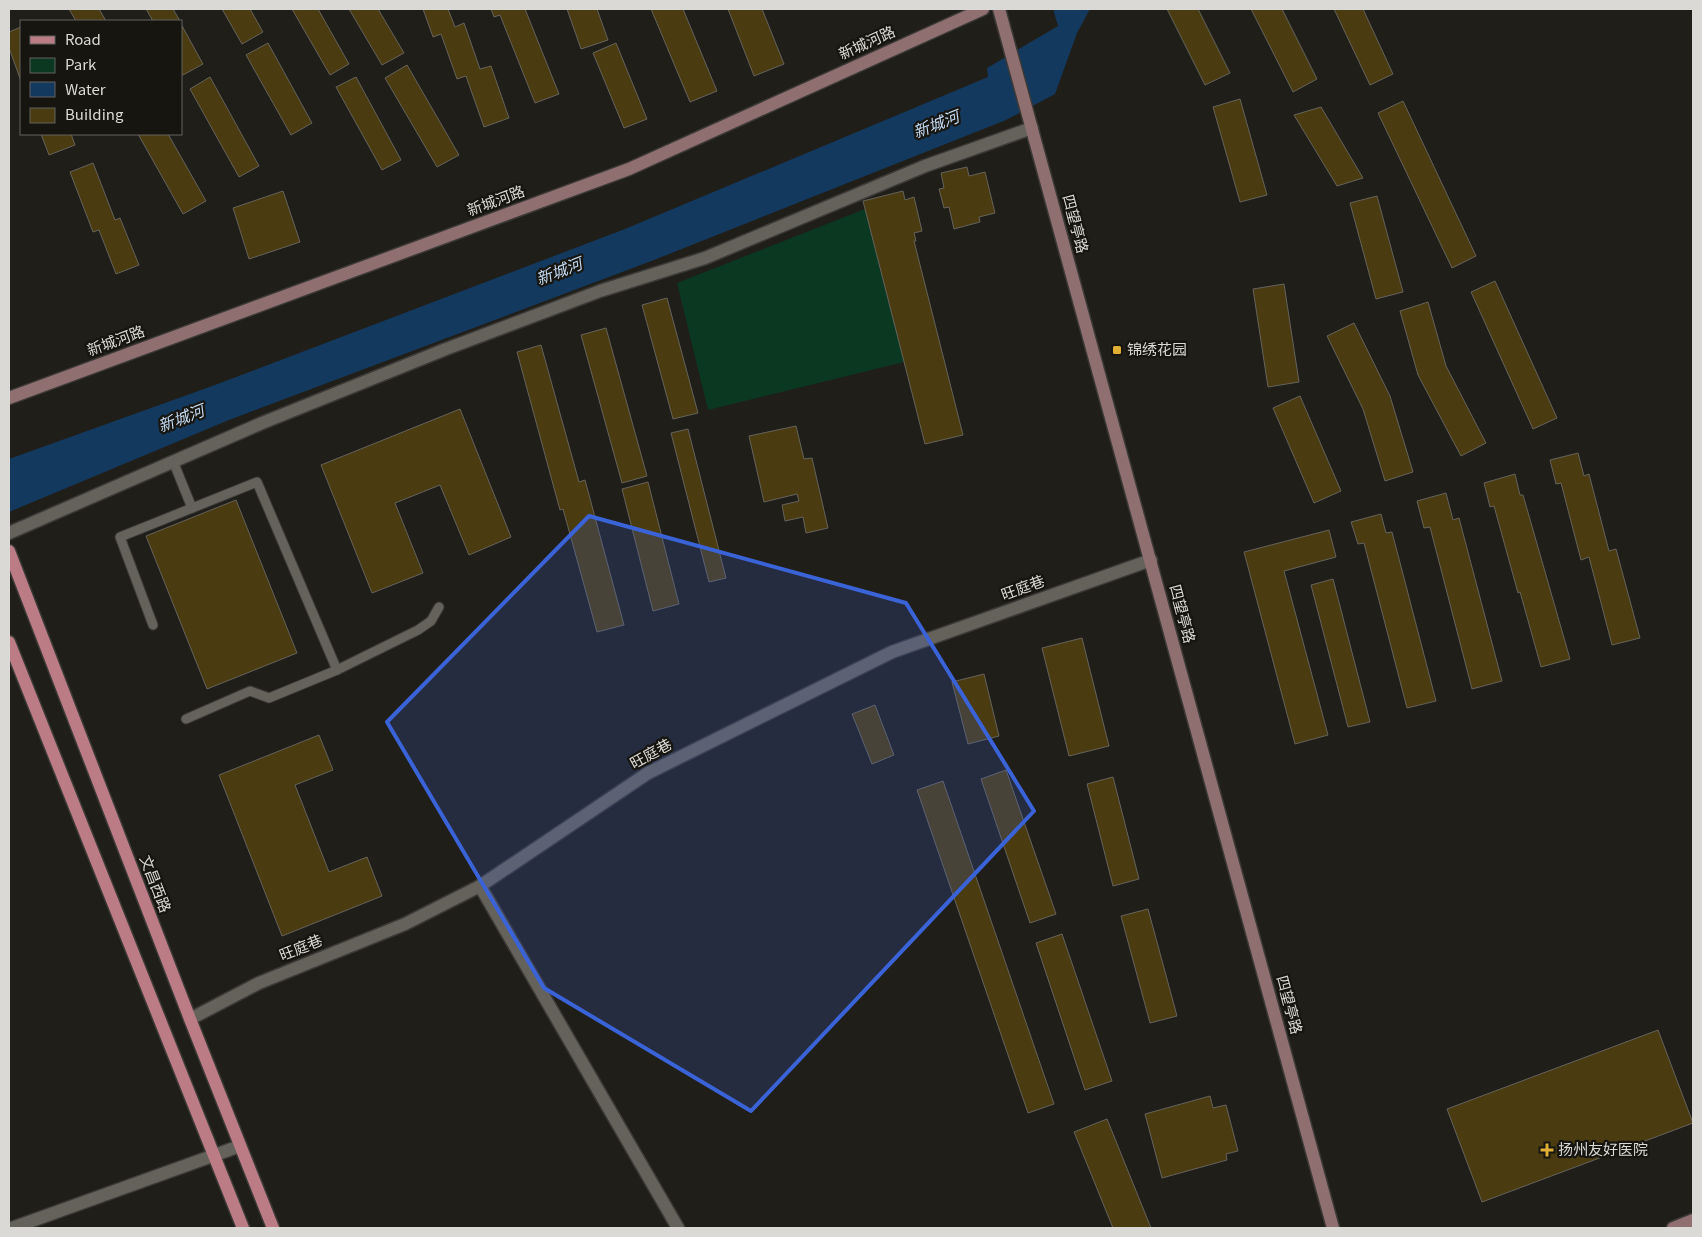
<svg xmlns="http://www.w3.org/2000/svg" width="1702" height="1237" viewBox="0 0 1702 1237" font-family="Georgia,'Noto Sans SC',serif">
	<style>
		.green { fill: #0b3820 }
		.water { fill: #14395e }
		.building { fill: #4a3b11; stroke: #65635c }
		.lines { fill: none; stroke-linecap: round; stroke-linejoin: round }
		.lane-casing { stroke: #3c3a37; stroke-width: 11 }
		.street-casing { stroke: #3c3a37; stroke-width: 15 }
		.secondary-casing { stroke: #3c3a37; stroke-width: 15 }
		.primary-casing { stroke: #3c3a37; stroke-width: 15 }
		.lane { stroke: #64625b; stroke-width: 9 }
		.street { stroke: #64625b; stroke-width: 12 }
		.secondary { stroke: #906f71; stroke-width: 12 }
		.primary { stroke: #bc7c86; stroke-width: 12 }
		.marked { fill: #3a63d8; fill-opacity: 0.2; stroke: #3a63d8; stroke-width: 4; stroke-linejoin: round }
		.poi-dot { fill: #e1af34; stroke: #171510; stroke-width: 2 }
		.labels { text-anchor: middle; stroke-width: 4.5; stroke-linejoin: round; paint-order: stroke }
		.street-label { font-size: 15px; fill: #dbd9d6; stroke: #171510 }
		.poi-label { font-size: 15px; fill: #dbd9d6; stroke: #171510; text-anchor: start }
		.water-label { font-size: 16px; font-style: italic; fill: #c5dcf5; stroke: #171510 }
	</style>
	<rect width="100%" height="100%" fill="#201e19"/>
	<path class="green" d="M865 209 904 362 708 410 677 283Z"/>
	<path class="water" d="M1053 9H1090L1077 33 1055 94 1006 120 654 260 229 420 9 512V459L215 385 625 229 988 77 987 68 1058 26Z"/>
	<g class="building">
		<path d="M69 9H99L106 21H76Z"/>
		<path d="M146 9H173L180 21H153Z"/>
		<path d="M222 9H250L263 32 242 44Z"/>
		<path d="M292 9H318L349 64 330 75Z"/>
		<path d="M349 9H378L404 53 382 65Z"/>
		<path d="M423 9H448L455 27 464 23 480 69 491 66 509 118 484 127 466 76 457 79 441 34 433 37Z"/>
		<path d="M491 9H525L559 94 535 103 500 15 494 17Z"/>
		<path d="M567 9H597L608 40 581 49Z"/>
		<path d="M651 9H683L717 91 690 102Z"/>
		<path d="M728 9H762L784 64 754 76Z"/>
		<path d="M1167 9H1198L1230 73 1205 85Z"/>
		<path d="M1251 9H1282L1317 79 1293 92Z"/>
		<path d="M1334 9H1363L1393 74 1370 85Z"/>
		<path d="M181 24 203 64 183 75 181 72Z"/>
		<path d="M21 27V81L9 48V32Z"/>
		<path d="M268 43 312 123 291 135 246 55Z"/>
		<path d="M616 43 647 119 624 128 593 53Z"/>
		<path d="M407 65 459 155 437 167 385 78Z"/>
		<path d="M210 77 259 166 239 177 190 89Z"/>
		<path d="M356 77 401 160 382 170 336 87Z"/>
		<path d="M1240 99 1267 195 1240 202 1213 107Z"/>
		<path d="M1403 101 1476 256 1452 268 1378 113Z"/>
		<path d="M1321 107 1363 178 1337 186 1294 115Z"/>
		<path d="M41 134H71L75 145 49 155Z"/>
		<path d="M138 134H168L206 201 183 214Z"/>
		<path d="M93 163 115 220 120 218 139 265 116 274 99 230 93 232 70 172Z"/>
		<path d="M967 167 969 176 985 172 995 213 979 217 980 222 954 229 949 207 944 208 939 189 944 188 941 173Z"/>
		<path d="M283 191 300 242 249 259 233 208Z"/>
		<path d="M903 191 905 200 914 197 922 231 914 233 916 241H914L963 435 925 444 863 201Z"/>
		<path d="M1377 196 1403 292 1376 299 1350 203Z"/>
		<path d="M1495 281 1557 418 1533 429 1471 292Z"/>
		<path d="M1284 284 1299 382 1268 387 1253 289Z"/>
		<path d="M667 298 698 413 673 419 642 305Z"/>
		<path d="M1428 302 1446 366 1486 443 1461 456 1418 375 1400 311Z"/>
		<path d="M1354 323 1390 396 1413 472 1385 481 1363 409 1327 336Z"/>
		<path d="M606 328 647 476 622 483 581 335Z"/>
		<path d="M541 345 579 482 585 480 624 625 597 632 563 509 560 510 517 352Z"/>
		<path d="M1300 396 1341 491 1314 503 1273 408Z"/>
		<path d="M460 409 511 537 469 555 440 485 395 503 423 573 372 593 321 465Z"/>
		<path d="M796 426 804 459 812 458 828 528 806 533 803 517 785 521 782 505 799 501 797 494 764 502 749 436Z"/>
		<path d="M688 429 726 578 709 582 671 433Z"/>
		<path d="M1578 453 1584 476 1589 474 1609 551 1616 549 1640 638 1612 645 1589 557 1581 560 1561 483 1556 484 1550 460Z"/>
		<path d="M1515 474 1520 495H1523L1570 659 1541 667 1520 592 1518 593 1494 506 1490 507 1484 483Z"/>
		<path d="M648 482 679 604 653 611 622 489Z"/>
		<path d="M1446 493 1453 520 1459 518 1502 681 1472 689 1430 527 1424 528 1417 501Z"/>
		<path d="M236 500 297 653 207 689 146 536Z"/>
		<path d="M1381 514 1386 533 1392 532 1436 701 1407 708 1364 543 1358 544 1351 522Z"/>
		<path d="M1329 530 1336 557 1284 571 1328 735 1295 744 1244 552Z"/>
		<path d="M1333 579 1370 722 1348 727 1311 585Z"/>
		<path d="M1082 638 1109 746 1069 756 1042 648Z"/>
		<path d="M984 674 999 736 968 744 952 682Z"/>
		<path d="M875 705 894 755 872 764 852 714Z"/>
		<path d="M319 735 333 770 295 785 329 872 367 857 382 896 282 936 219 775Z"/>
		<path d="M1006 770 1056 914 1030 923 981 779Z"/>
		<path d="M1113 777 1139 879 1113 886 1087 784Z"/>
		<path d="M943 781 1054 1104 1028 1113 917 790Z"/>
		<path d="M1148 909 1177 1016 1150 1023 1121 916Z"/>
		<path d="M1062 934 1112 1081 1085 1090 1036 943Z"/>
		<path d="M1658 1030 1693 1123 1482 1202 1447 1109Z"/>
		<path d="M1210 1096 1213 1108 1226 1105 1238 1151 1226 1154 1227 1160 1162 1178 1145 1114Z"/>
		<path d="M1107 1119 1151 1228H1113L1074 1132Z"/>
	</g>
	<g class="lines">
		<g class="lane-casing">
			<g id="lane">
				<path d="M173 461 192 508"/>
				<path d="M153 625 120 537 257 482 337 670"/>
				<path d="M186 719 250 691 269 698 337 670 418 630 431 621 439 607"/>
			</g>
		</g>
		<g class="street-casing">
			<g id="street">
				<path d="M9 533 262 423 446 349 600 291 705 258 925 166 1032 128"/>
				<path d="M480 886 678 1228"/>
				<path d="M190 1019 259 983 405 924 480 886 648 773 892 652 1151 560"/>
				<path d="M12 1228 240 1146"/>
			</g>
		</g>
		<g class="secondary-casing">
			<g id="secondary">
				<path d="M999 9 1333 1228"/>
				<path d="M9 398 629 169 983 9"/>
				<path d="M1673 1228 1693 1220"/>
			</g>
		</g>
		<g class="primary-casing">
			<g id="primary">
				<path d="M9 551 190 1019 273 1228"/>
				<path d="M9 642 243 1228"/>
			</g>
		</g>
		<use href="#lane" class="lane"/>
		<use href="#street" class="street"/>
		<use href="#secondary" class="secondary"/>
		<use href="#primary" class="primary"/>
	</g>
	<path class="marked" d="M589 516 906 603 1034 811 751 1111 544 988 387 722Z"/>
	<g class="poi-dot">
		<rect x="1112" y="345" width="10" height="10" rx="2.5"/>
		<path d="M1544.5 1142.5h5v5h5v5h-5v5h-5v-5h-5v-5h5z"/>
	</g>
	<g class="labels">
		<g class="street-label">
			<text transform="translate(867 43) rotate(-24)" y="5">新城河路</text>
			<text transform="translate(496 201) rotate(-20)" y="5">新城河路</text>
			<text transform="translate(1075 224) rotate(75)" y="5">四望亭路</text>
			<text transform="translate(116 341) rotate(-20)" y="5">新城河路</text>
			<text transform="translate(1023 588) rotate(-20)" y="5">旺庭巷</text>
			<text transform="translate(1182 614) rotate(75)" y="5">四望亭路</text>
			<text transform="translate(651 754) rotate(-29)" y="5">旺庭巷</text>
			<text transform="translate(155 884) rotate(69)" y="5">文昌西路</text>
			<text transform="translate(301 948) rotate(-22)" y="5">旺庭巷</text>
			<text transform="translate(1289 1005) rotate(75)" y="5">四望亭路</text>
		</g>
		<g class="poi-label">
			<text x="1127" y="355">锦绣花园</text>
			<text x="1558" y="1155">扬州友好医院</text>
		</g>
		<g class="water-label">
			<text transform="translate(936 124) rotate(-21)" y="6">新城河</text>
			<text transform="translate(559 271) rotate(-21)" y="6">新城河</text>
			<text transform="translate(181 418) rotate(-21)" y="6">新城河</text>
		</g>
	</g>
	<rect width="1702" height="1237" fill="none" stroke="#dbd9d6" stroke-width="20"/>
	<rect x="20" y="20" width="162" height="115" fill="#171510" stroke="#65635f"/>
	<rect x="30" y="36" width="25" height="8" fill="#bc7c86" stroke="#65635f"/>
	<text x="65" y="45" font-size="15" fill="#dbd9d6">Road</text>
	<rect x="30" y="58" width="25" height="15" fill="#0b3820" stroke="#65635f"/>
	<text x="65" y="70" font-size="15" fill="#dbd9d6">Park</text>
	<rect x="30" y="82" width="25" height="15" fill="#14395e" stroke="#65635f"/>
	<text x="65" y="95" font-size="15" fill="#dbd9d6">Water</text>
	<rect x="30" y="108" width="25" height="15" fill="#4a3b11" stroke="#65635f"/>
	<text x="65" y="120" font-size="15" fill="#dbd9d6">Building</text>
</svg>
